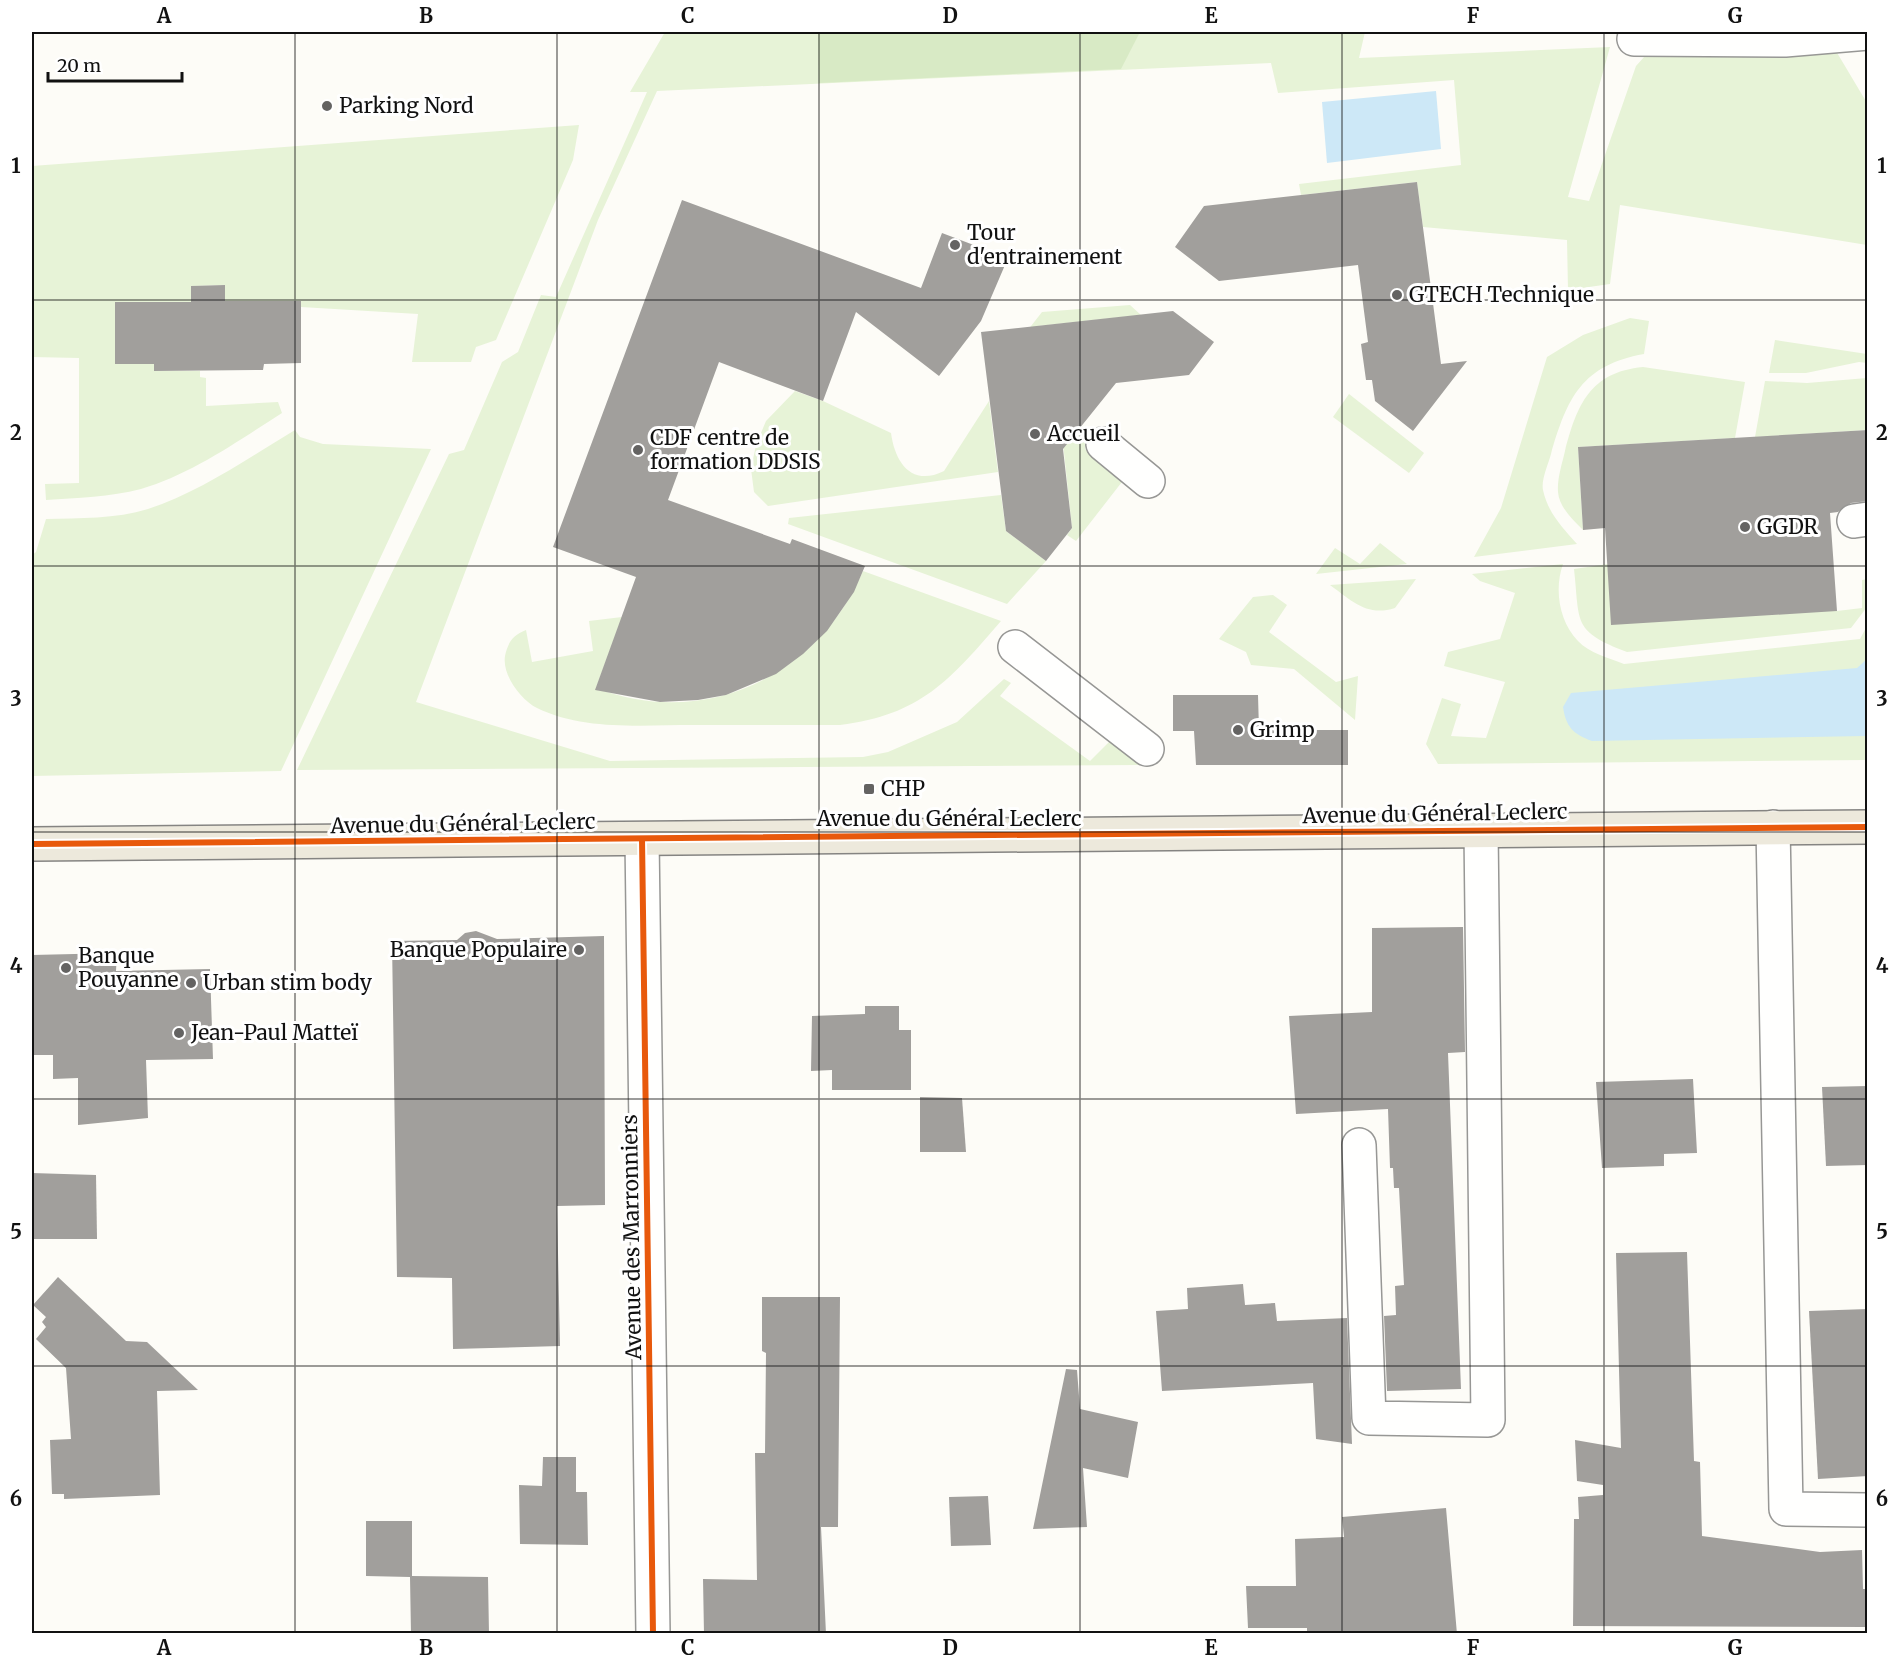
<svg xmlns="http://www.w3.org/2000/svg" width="1899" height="1665" viewBox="0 0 1899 1665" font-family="Merriweather,serif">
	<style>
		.green { fill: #e7f3d7 }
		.forest { fill: #d8eac5 }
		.water { fill: #cde8f7 }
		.building { fill: #a19f9c }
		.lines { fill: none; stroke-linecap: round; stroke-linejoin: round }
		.minor-casing { stroke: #979795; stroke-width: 36 }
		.major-casing { stroke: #858482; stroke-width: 36 }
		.minor { stroke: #fffffe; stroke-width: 33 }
		.major { stroke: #ede9dc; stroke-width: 33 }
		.cycleway-casing { stroke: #fff; stroke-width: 10 }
		.cycleway { stroke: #e8590c; stroke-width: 6 }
		.grid { fill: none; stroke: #111; stroke-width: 1.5; stroke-opacity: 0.55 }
		.poi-dot { fill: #646362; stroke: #fff; stroke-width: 2 }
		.labels { text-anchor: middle; stroke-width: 6; stroke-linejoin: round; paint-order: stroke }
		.poi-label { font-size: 21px; fill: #111; stroke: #fff; text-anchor: start }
		.street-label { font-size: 21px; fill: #111; stroke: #fff }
		.neatline { fill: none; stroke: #111; stroke-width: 2 }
		.grid-label { font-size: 20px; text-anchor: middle; font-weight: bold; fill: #111 }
	</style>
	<rect width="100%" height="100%" fill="#fdfcf7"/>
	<g class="green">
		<path d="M665 32H1365L1359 58 1610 47 1568 197 1589 201 1636 66 1645 56 1823 47 1836 51 1867 103V245L1620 205 1610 284 1568 290 1567 240 1423 227 1417 182 1301 195 1299 184 1461 165 1454 80 1278 93 1271 63 657 91 598 220 416 702 610 761 863 757 888 752 957 722 1004 679 1011 683 1000 696 1090 761 1111 740 1140 765 297 770 449 454 464 450 502 362 518 352 541 295 556 297 647 92H630Z"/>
		<path d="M579 125 573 160 496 340 476 347 471 362H412L418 314 301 307 295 301 225 312V285L192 286 191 313 165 302H123L115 309V358L122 364H154L155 371H200V377L206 378V406L278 402 282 413C238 441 192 474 141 489 110 497 77 498 46 500L45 484 79 483V358L32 357V166Z"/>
		<path d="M1130 305 1141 315 1038 326 1014 357 1010 353 1042 312Z"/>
		<path d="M1630 318 1649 321 1644 354C1582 365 1567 398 1551 454 1548 465 1541 480 1543 490 1548 513 1562 527 1577 544L1474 557 1501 508 1547 357 1583 335Z"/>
		<path d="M1775 340 1867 354V363L1859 362 1806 373H1769Z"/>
		<path d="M1643 367 1745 382 1735 438 1578 447 1583 530C1573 520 1559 507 1558 492 1557 479 1562 464 1565 451 1577 405 1590 372 1643 367Z"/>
		<path d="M1867 378V430L1755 437 1765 381 1807 383Z"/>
		<path d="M795 391 823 401 891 433C895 463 912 487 944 471L989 401 998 472 768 506 754 492 751 469 756 445 766 421Z"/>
		<path d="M1349 394 1424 453 1409 473 1333 417Z"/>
		<path d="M1082 426 1089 432 1085 449 1125 478 1076 541 1067 535 1072 528 1063 443 1069 442Z"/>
		<path d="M295 430 300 437 323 444 431 449 281 771 32 776V555L36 552 46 519C79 518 116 519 148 509 200 492 248 458 295 430Z"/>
		<path d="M1001 495 1006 531 1046 561 1007 604 788 524 789 518Z"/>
		<path d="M1380 543 1407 564 1316 574 1335 548 1360 564Z"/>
		<path d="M1563 564C1554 589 1559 622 1578 641 1589 653 1609 658 1624 664L1860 639 1867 626V760L1438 764 1426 744 1442 698 1461 704 1451 736 1486 738 1505 682 1444 666 1448 652 1500 639 1515 593 1480 581 1472 574Z"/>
		<path d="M1608 564 1837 611 1862 608V580L1867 579V607L1851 628 1627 652C1572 631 1580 623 1574 569Z"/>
		<path d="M863 571 1001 621C950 680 921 715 840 725 791 725 743 725 694 725 643 725 584 731 537 708 521 700 502 675 505 656 508 642 513 635 526 630L532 662 593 651 589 621 622 617 596 688C705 730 818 676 863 571Z"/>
		<path d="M1416 579 1395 608C1367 617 1352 601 1330 585Z"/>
		<path d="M1273 595 1287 605 1269 632 1336 682 1358 676 1355 720 1294 669 1251 665 1246 652 1219 639 1253 597Z"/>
	</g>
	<path class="forest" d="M818 32H1140L1121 69 819 83Z"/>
	<g class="water">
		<path d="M1436 91 1441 149 1327 163 1322 102Z"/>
		<path d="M1867 659V736L1592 741C1573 734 1566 727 1563 707L1571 693 1857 668Z"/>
	</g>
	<g class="building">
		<path d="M1417 182 1441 364 1467 361 1413 431 1375 401 1372 380H1366L1361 344 1368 342 1358 265 1219 281 1175 247 1204 206Z"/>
		<path d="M682 200 921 288 942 233 1008 258 981 321 939 376 856 312 823 401 719 362 668 500 790 544 792 539 865 566 854 592 827 631 803 654 776 674 726 695 698 700 660 702 595 690 636 577 553 547Z"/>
		<path d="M225 285V301H301V363L264 364 263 370 154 371V364H115V302H191V286Z"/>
		<path d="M1173 311 1214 342 1189 375 1116 383 1063 449 1072 528 1046 561 1006 531 981 332Z"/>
		<path d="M1868 430V501L1851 503 1838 512 1830 513 1837 611 1611 625 1605 528 1583 530 1578 447Z"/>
		<path d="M1173 695H1258L1259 730H1348V765H1196L1194 731H1173Z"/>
		<path d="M1463 927 1465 1052 1448 1053 1461 1389 1387 1391 1384 1316 1396 1315 1395 1286 1404 1285 1399 1188H1394L1393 1168H1390L1388 1109 1296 1114 1289 1016 1372 1012V928Z"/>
		<path d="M476 931 497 939 604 936 605 1205 557 1206 560 1346 453 1349 452 1278 397 1277 392 941 457 940 465 933Z"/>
		<path d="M117 953 116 971 210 969 213 1059 146 1060 148 1118 78 1125V1078L53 1079V1055H32V955Z"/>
		<path d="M865 1006H899V1030H911V1090H832V1070L811 1071 812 1016 865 1014Z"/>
		<path d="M1693 1079 1697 1153 1664 1154V1166L1602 1168 1596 1082Z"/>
		<path d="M1868 1086V1165L1826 1166 1822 1087Z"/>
		<path d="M920 1097 962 1098 966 1152H920Z"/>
		<path d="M32 1173 96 1175 97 1239H32Z"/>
		<path d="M1687 1252 1694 1461 1700 1462 1702 1536 1820 1552 1862 1550 1863 1589H1868V1627L1573 1626 1574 1519H1579L1578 1497 1603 1495V1485L1577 1481 1575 1440 1621 1448 1616 1253Z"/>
		<path d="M58 1277 126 1341 147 1342 198 1390 157 1391 160 1495 64 1499V1494H52L50 1440 71 1439 66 1368 36 1339 46 1327 42 1322 46 1317 33 1305Z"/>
		<path d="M1243 1284 1245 1305 1275 1303 1277 1321 1347 1318 1352 1444 1316 1439 1313 1383 1162 1391 1156 1311 1188 1309 1187 1288Z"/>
		<path d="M762 1297H840L838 1527H821L826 1634H704L703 1579 757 1580 755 1453H765L766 1353 762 1351Z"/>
		<path d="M1868 1309V1476L1818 1479 1809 1311Z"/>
		<path d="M1066 1369 1077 1370 1080 1409 1138 1422 1128 1478 1083 1468 1087 1527 1033 1529Z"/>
		<path d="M543 1457H576V1492H587L588 1545 520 1544 519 1485 542 1486Z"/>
		<path d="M988 1496 991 1545 951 1546 949 1497Z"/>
		<path d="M1446 1508 1457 1634H1307V1628H1248L1246 1586H1296L1295 1539 1344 1537 1342 1517Z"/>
		<path d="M366 1521H412V1576L488 1577 489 1634H411L410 1577 366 1576Z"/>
	</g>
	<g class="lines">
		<g class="minor-casing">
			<g id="minor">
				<path d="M1636 32 1634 39 1785 40 1868 33"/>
				<path d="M1103 444 1148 481"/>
				<path d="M1854 521 1868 519"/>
				<path d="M1015 647 1147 749"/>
				<path d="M1773 827 1786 1509 1868 1510"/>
				<path d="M642 839 653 1634"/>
				<path d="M1359 1145 1369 1418 1488 1420 1481 830"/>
			</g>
		</g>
		<g class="major-casing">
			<path id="major" d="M32 844 1868 827"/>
		</g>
		<use href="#minor" class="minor"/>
		<use href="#major" class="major"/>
		<g class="cycleway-casing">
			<g id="cycleway">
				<path d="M642 839 653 1634"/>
				<path d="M32 844 1868 827"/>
			</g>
		</g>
		<use href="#cycleway" class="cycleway"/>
	</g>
	<path class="grid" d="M295 32V1634M557 32V1634M819 32V1634M1080 32V1634M1342 32V1634M1604 32V1634M32 300H1868M32 566H1868M32 832H1868M32 1099H1868M32 1366H1868"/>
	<g class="poi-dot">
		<circle cx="327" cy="106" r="6"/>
		<circle cx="955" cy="245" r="6"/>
		<circle cx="1397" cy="295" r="6"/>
		<circle cx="1035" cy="434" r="6"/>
		<circle cx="638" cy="450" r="6"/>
		<circle cx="1745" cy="527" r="6"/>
		<circle cx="1238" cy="730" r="6"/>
		<rect x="863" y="783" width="12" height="12" rx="3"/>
		<circle cx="579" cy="950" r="6"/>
		<circle cx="66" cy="968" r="6"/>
		<circle cx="191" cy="983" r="6"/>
		<circle cx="179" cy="1033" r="6"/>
	</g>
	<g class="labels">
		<g class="poi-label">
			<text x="339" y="113">Parking Nord</text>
			<text x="967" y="240">Tour<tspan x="967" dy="24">d'entrainement</tspan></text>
			<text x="1409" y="302">GTECH Technique</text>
			<text x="1047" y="441">Accueil</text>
			<text x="650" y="445">CDF centre de<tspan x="650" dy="24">formation DDSIS</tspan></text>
			<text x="1757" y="534">GGDR</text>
			<text x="1250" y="737">Grimp</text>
			<text x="881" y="796">CHP</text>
			<text x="567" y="957" text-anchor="end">Banque Populaire</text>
			<text x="78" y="963">Banque<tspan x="78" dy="24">Pouyanne</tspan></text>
			<text x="203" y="990">Urban stim body</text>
			<text x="191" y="1040">Jean-Paul Matteï</text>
		</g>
		<g class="street-label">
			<text transform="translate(1435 814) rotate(-1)" y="7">Avenue du Général Leclerc</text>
			<text x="949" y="826">Avenue du Général Leclerc</text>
			<text transform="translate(463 824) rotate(-1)" y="7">Avenue du Général Leclerc</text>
			<text transform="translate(632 1237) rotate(-91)" y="7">Avenue des Marronniers</text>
		</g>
	</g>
	<rect width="1899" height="1665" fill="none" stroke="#ffffff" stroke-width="66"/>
	<path d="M48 72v9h134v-9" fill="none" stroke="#111111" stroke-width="3"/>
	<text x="57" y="72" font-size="18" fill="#111111" stroke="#ffffff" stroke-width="4.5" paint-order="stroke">20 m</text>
	<rect x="33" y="33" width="1833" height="1599" class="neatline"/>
	<g class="grid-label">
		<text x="164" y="23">A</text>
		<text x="426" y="23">B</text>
		<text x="688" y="23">C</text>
		<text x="950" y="23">D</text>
		<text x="1211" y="23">E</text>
		<text x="1473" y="23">F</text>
		<text x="1735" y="23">G</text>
		<text x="16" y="173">1</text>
		<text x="1882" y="173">1</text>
		<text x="16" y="440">2</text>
		<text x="1882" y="440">2</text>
		<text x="16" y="706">3</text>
		<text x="1882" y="706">3</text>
		<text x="16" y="973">4</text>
		<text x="1882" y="973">4</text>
		<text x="16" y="1239">5</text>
		<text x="1882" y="1239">5</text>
		<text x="16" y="1506">6</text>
		<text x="1882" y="1506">6</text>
		<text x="164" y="1655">A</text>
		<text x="426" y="1655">B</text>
		<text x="688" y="1655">C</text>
		<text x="950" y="1655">D</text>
		<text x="1211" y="1655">E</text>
		<text x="1473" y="1655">F</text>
		<text x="1735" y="1655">G</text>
	</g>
</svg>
